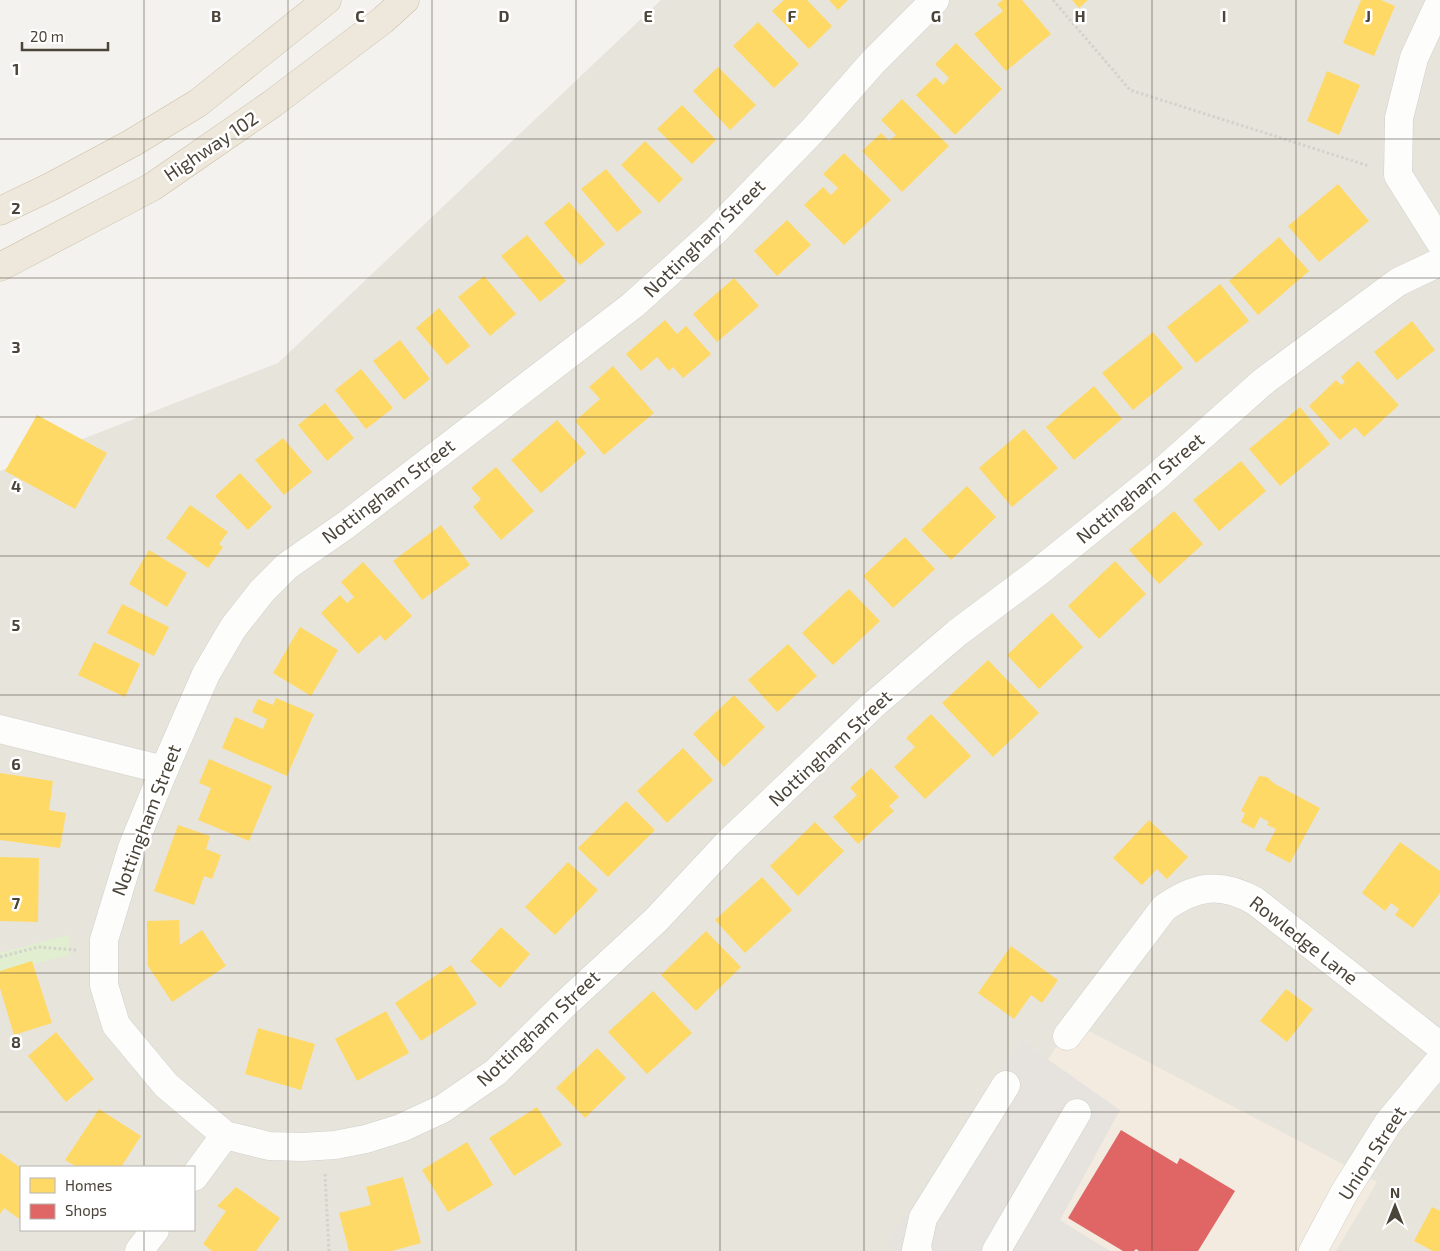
<svg xmlns="http://www.w3.org/2000/svg" width="1440" height="1251" viewBox="0 0 1440 1251" font-family="'Exo 2',sans-serif">
	<style>
		.residential { fill: #e7e4dc; fill-rule: evenodd }
		.commercial { fill: #f3ebdf }
		.green { fill: #e1eecf }
		.parking { fill: #e6e3df }
		.homes { fill: #ffd966 }
		.shops { fill: #e06666 }
		.lines { fill: none; stroke-linecap: round; stroke-linejoin: round }
		.minor-casing { stroke: #d2d0cb; stroke-width: 29 }
		.highway-casing { stroke: #ccbfa9; stroke-width: 29 }
		.path { stroke: #d3d2cc; stroke-width: 3; stroke-dasharray: 2.5 2.5; stroke-linecap: butt }
		.minor { stroke: #fdfdfc; stroke-width: 28 }
		.highway { stroke: #ede8db; stroke-width: 28 }
		.grid { fill: none; stroke: #4b4439; stroke-width: 1; stroke-opacity: 0.55 }
		.labels { text-anchor: middle; stroke-width: 5; stroke-linejoin: round; paint-order: stroke }
		.street-label { font-size: 19px; fill: #4b4439; stroke: #fff }
		.grid-label { font-size: 16px; text-anchor: middle; font-weight: bold; fill: #4b4439; stroke: #fff; stroke-width: 5; stroke-linejoin: round; paint-order: stroke }
	</style>
	<rect width="100%" height="100%" fill="#f4f2ee"/>
	<path class="residential" d="M661 0H1440V1251H0V973L69 936 0 953V471L278 363ZM21 1167H194V1230H21Z"/>
	<path class="commercial" d="M1072 1022 1377 1182 1336 1251H926Z"/>
	<path class="green" d="M69 935V955L0 973V953Z"/>
	<path class="parking" d="M1022 1041 1120 1110 1060 1220 1110 1251H899L887 1243Z"/>
	<g class="homes">
		<path d="M784 0H807L832 26 809 49 772 11Z"/>
		<path d="M829 0H848L838 10Z"/>
		<path d="M1003 0H1022L1051 34 1006 71 974 34 1003 11 997 4Z"/>
		<path d="M1072 0H1088L1079 8Z"/>
		<path d="M1361 0H1381L1395 6 1374 56 1343 43Z"/>
		<path d="M758 22 799 64 774 88 733 46Z"/>
		<path d="M956 43 1002 89 955 135 916 95 935 77 943 85 949 78 935 64Z"/>
		<path d="M718 67 756 105 730 130 693 91Z"/>
		<path d="M1327 71 1360 85 1339 135 1307 121Z"/>
		<path d="M902 99 949 146 902 192 862 151 881 133 889 141 896 135 881 120Z"/>
		<path d="M682 105 716 140 692 164 657 129Z"/>
		<path d="M645 141 683 179 659 203 621 165Z"/>
		<path d="M844 153 891 200 844 245 804 205 823 187 831 195 838 188 823 174Z"/>
		<path d="M606 169 642 212 617 232 581 189Z"/>
		<path d="M1338 184 1369 221 1319 262 1288 226Z"/>
		<path d="M569 202 605 244 580 265 544 223Z"/>
		<path d="M787 220 811 245 777 276 754 251Z"/>
		<path d="M527 235 566 281 540 302 501 256Z"/>
		<path d="M1279 237 1309 271 1258 315 1229 281Z"/>
		<path d="M484 276 516 314 490 336 458 297Z"/>
		<path d="M734 278 759 306 717 342 693 314Z"/>
		<path d="M1220 284 1249 321 1196 363 1167 327Z"/>
		<path d="M439 308 470 346 447 365 416 328Z"/>
		<path d="M665 320 677 334 686 326 711 354 683 378 673 367 669 371 657 357 641 371 626 354Z"/>
		<path d="M1412 321 1435 350 1397 380 1374 352Z"/>
		<path d="M1153 332 1183 368 1133 410 1102 373Z"/>
		<path d="M400 340 430 379 404 400 373 361Z"/>
		<path d="M1358 361 1399 405 1364 437 1355 427 1340 440 1309 406 1336 380 1341 385 1345 382 1341 377Z"/>
		<path d="M613 366 654 413 604 455 575 421 600 399 589 387Z"/>
		<path d="M361 369 393 408 366 429 335 390Z"/>
		<path d="M1094 386 1122 419 1074 460 1046 427Z"/>
		<path d="M325 403 354 438 327 461 298 425Z"/>
		<path d="M1300 407 1330 444 1280 486 1249 449Z"/>
		<path d="M37 415 107 453 75 509 5 471Z"/>
		<path d="M557 420 586 453 541 493 511 460Z"/>
		<path d="M1024 429 1058 468 1012 507 979 468Z"/>
		<path d="M283 438 312 472 284 495 255 460Z"/>
		<path d="M1241 461 1266 491 1219 531 1193 500Z"/>
		<path d="M496 467 534 511 501 540 473 507 481 499 471 488Z"/>
		<path d="M240 473 272 507 248 530 215 496Z"/>
		<path d="M967 486 996 517 951 560 921 530Z"/>
		<path d="M190 505 228 532 219 544 223 547 208 568 166 538Z"/>
		<path d="M1174 511 1203 544 1159 584 1129 550Z"/>
		<path d="M441 525 470 565 422 600 393 561Z"/>
		<path d="M905 537 935 569 893 608 863 576Z"/>
		<path d="M149 550 187 573 167 607 129 584Z"/>
		<path d="M1115 561 1146 594 1099 639 1068 606Z"/>
		<path d="M363 562 412 616 385 641 380 635 358 654 321 613 340 595 347 603 354 597 341 582Z"/>
		<path d="M849 589 880 621 833 665 802 633Z"/>
		<path d="M122 604 169 627 154 656 107 633Z"/>
		<path d="M1052 613 1083 647 1039 689 1007 655Z"/>
		<path d="M300 627 338 650 311 696 273 673Z"/>
		<path d="M94 642 140 664 125 697 78 675Z"/>
		<path d="M788 644 817 676 777 712 748 680Z"/>
		<path d="M988 660 1039 713 993 757 942 703Z"/>
		<path d="M734 695 765 727 724 767 693 734Z"/>
		<path d="M276 698 314 714 287 776 222 748 235 717 263 729 267 719 252 712 258 699 273 705Z"/>
		<path d="M931 714 971 756 925 799 894 767 915 747 906 738Z"/>
		<path d="M683 748 713 780 667 823 637 791Z"/>
		<path d="M209 759 272 786 249 841 198 820 211 788 199 783Z"/>
		<path d="M871 768 899 797 889 806 894 811 858 844 833 817 857 795 850 788Z"/>
		<path d="M0 773 53 781 49 810 66 813 60 848 0 840Z"/>
		<path d="M1259 776 1267 777 1275 784 1320 808 1290 863 1265 850 1276 829 1267 825 1269 822 1260 817 1254 829 1241 822 1245 813 1241 811Z"/>
		<path d="M626 801 655 830 608 877 578 848Z"/>
		<path d="M1149 820 1188 857 1167 879 1157 869 1142 885 1113 858Z"/>
		<path d="M815 822 844 851 798 896 770 866Z"/>
		<path d="M178 825 210 836 206 849 221 855 212 879 204 876 194 905 154 891Z"/>
		<path d="M1400 842 1440 871V893L1413 928 1395 915 1399 909 1391 903 1385 911 1362 893Z"/>
		<path d="M0 857 39 858 38 922 0 921Z"/>
		<path d="M568 862 598 890 555 935 525 907Z"/>
		<path d="M762 877 792 910 745 953 715 920Z"/>
		<path d="M179 920 180 945 202 930 226 966 172 1002 148 966 147 921Z"/>
		<path d="M501 927 530 954 500 988 470 961Z"/>
		<path d="M706 931 741 967 696 1011 661 975Z"/>
		<path d="M1011 946 1058 980 1042 1003 1031 995 1014 1019 978 993Z"/>
		<path d="M32 961 52 1023 14 1035 0 988V971Z"/>
		<path d="M451 965 477 1004 421 1041 395 1003Z"/>
		<path d="M1286 989 1313 1009 1287 1042 1260 1021Z"/>
		<path d="M653 991 692 1033 647 1074 608 1032Z"/>
		<path d="M386 1011 409 1053 357 1081 335 1039Z"/>
		<path d="M258 1028 315 1044 301 1090 245 1074Z"/>
		<path d="M56 1032 94 1079 66 1102 28 1056Z"/>
		<path d="M597 1048 626 1078 585 1118 556 1088Z"/>
		<path d="M537 1107 562 1145 514 1176 489 1138Z"/>
		<path d="M99 1109 141 1136 121 1167H77L65 1160Z"/>
		<path d="M467 1142 493 1185 448 1212 422 1170Z"/>
		<path d="M0 1153 21 1168V1220L4 1208 0 1214Z"/>
		<path d="M403 1177 421 1243 392 1251H349L339 1213 371 1205 366 1187Z"/>
		<path d="M236 1187 280 1218 256 1251H212L203 1244 226 1211 217 1206Z"/>
		<path d="M1432 1207 1440 1211V1251H1433L1414 1241Z"/>
	</g>
	<path class="shops" d="M1121 1130 1177 1164 1180 1158 1235 1191 1198 1251H1139L1136 1249 1134 1251H1123L1068 1218Z"/>
	<g class="lines">
		<g class="minor-casing">
			<g id="minor">
				<path d="M935 0 873 62 814 129 716 230 633 305 346 525 287 566 262 591 233 628 206 674 164 770 132 848 104 940V985L116 1025 166 1085 225 1135 269 1146 302 1147 335 1145 366 1139 401 1128 442 1109 496 1072 566 1003 656 920 727 844 872 706 957 633 1037 573 1156 477 1264 381 1398 282 1440 262"/>
				<path d="M1440 2 1414 58 1399 118 1398 175 1440 242"/>
				<path d="M0 729 164 770"/>
				<path d="M1067 1036 1164 908C1195 886 1220 881 1255 901L1440 1046"/>
				<path d="M194 1177 225 1135"/>
				<path d="M139 1251 155 1230"/>
				<path d="M918 1251 916 1250 923 1218 1006 1085"/>
				<path d="M996 1251 1077 1113"/>
				<path d="M1313 1251 1344 1193 1388 1123 1440 1060"/>
			</g>
		</g>
		<g class="highway-casing">
			<g id="highway">
				<path d="M0 211 52 186 132 143 198 103 327 0"/>
				<path d="M0 267 152 187 272 104 383 20 405 0"/>
			</g>
		</g>
		<g class="path">
			<path d="M1053 0 1130 90 1369 166"/>
			<path d="M0 957 38 947 76 950"/>
			<path d="M325 1174 329 1251"/>
		</g>
		<use href="#minor" class="minor"/>
		<use href="#highway" class="highway"/>
	</g>
	<path class="grid" d="M144 0V1167M288 0V1251M432 0V1251M576 0V1251M720 0V1251M864 0V1251M1008 0V1251M1152 0V1251M1296 0V1251M0 139H1440M0 278H1440M0 417H1440M0 556H1440M0 695H1440M0 834H1440M0 973H1440M0 1112H1440M144 1230V1251"/>
	<g class="labels">
		<g class="street-label">
			<text transform="translate(211 146) rotate(-34)" y="7">Highway 102</text>
			<text transform="translate(704 238) rotate(-44)" y="7">Nottingham Street</text>
			<text transform="translate(1140 488) rotate(-40)" y="7">Nottingham Street</text>
			<text transform="translate(388 491) rotate(-37)" y="7">Nottingham Street</text>
			<text transform="translate(830 748) rotate(-43)" y="7">Nottingham Street</text>
			<text transform="translate(146 820) rotate(-69)" y="7">Nottingham Street</text>
			<text transform="translate(1304 940) rotate(38)" y="7">Rowledge Lane</text>
			<text transform="translate(538 1028) rotate(-43)" y="7">Nottingham Street</text>
			<text transform="translate(1372 1153) rotate(-57)" y="7">Union Street</text>
		</g>
	</g>
	<g class="grid-label">
		<text x="216" y="22">B</text>
		<text x="360" y="22">C</text>
		<text x="504" y="22">D</text>
		<text x="648" y="22">E</text>
		<text x="792" y="22">F</text>
		<text x="936" y="22">G</text>
		<text x="1080" y="22">H</text>
		<text x="1224" y="22">I</text>
		<text x="1368" y="22">J</text>
		<text x="16" y="75">1</text>
		<text x="16" y="214">2</text>
		<text x="16" y="353">3</text>
		<text x="16" y="492">4</text>
		<text x="16" y="631">5</text>
		<text x="16" y="770">6</text>
		<text x="16" y="909">7</text>
		<text x="16" y="1048">8</text>
	</g>
	<rect x="20" y="1166" width="175" height="65" fill="#ffffff" stroke="#b7b4b0"/>
	<rect x="30" y="1178" width="25" height="15" fill="#ffd966" stroke="#b7b4b0"/>
	<text x="65" y="1191" font-size="15" fill="#4b4439">Homes</text>
	<rect x="30" y="1204" width="25" height="15" fill="#e06666" stroke="#b7b4b0"/>
	<text x="65" y="1216" font-size="15" fill="#4b4439">Shops</text>
	<g transform="translate(1395 1206)" stroke="#ffffff" stroke-width="4" paint-order="stroke">
	<path d="M0-4L9 19L0 12L-9 19Z" fill="#4b4439"/>
	<text y="-8" font-size="14" font-weight="bold" text-anchor="middle" fill="#4b4439">N</text>
	</g>
	<path d="M22 42v8h86v-8" fill="none" stroke="#4b4439" stroke-width="2.5"/>
	<text x="30" y="42" font-size="15" fill="#4b4439" stroke="#ffffff" stroke-width="4" paint-order="stroke">20 m</text>
</svg>
